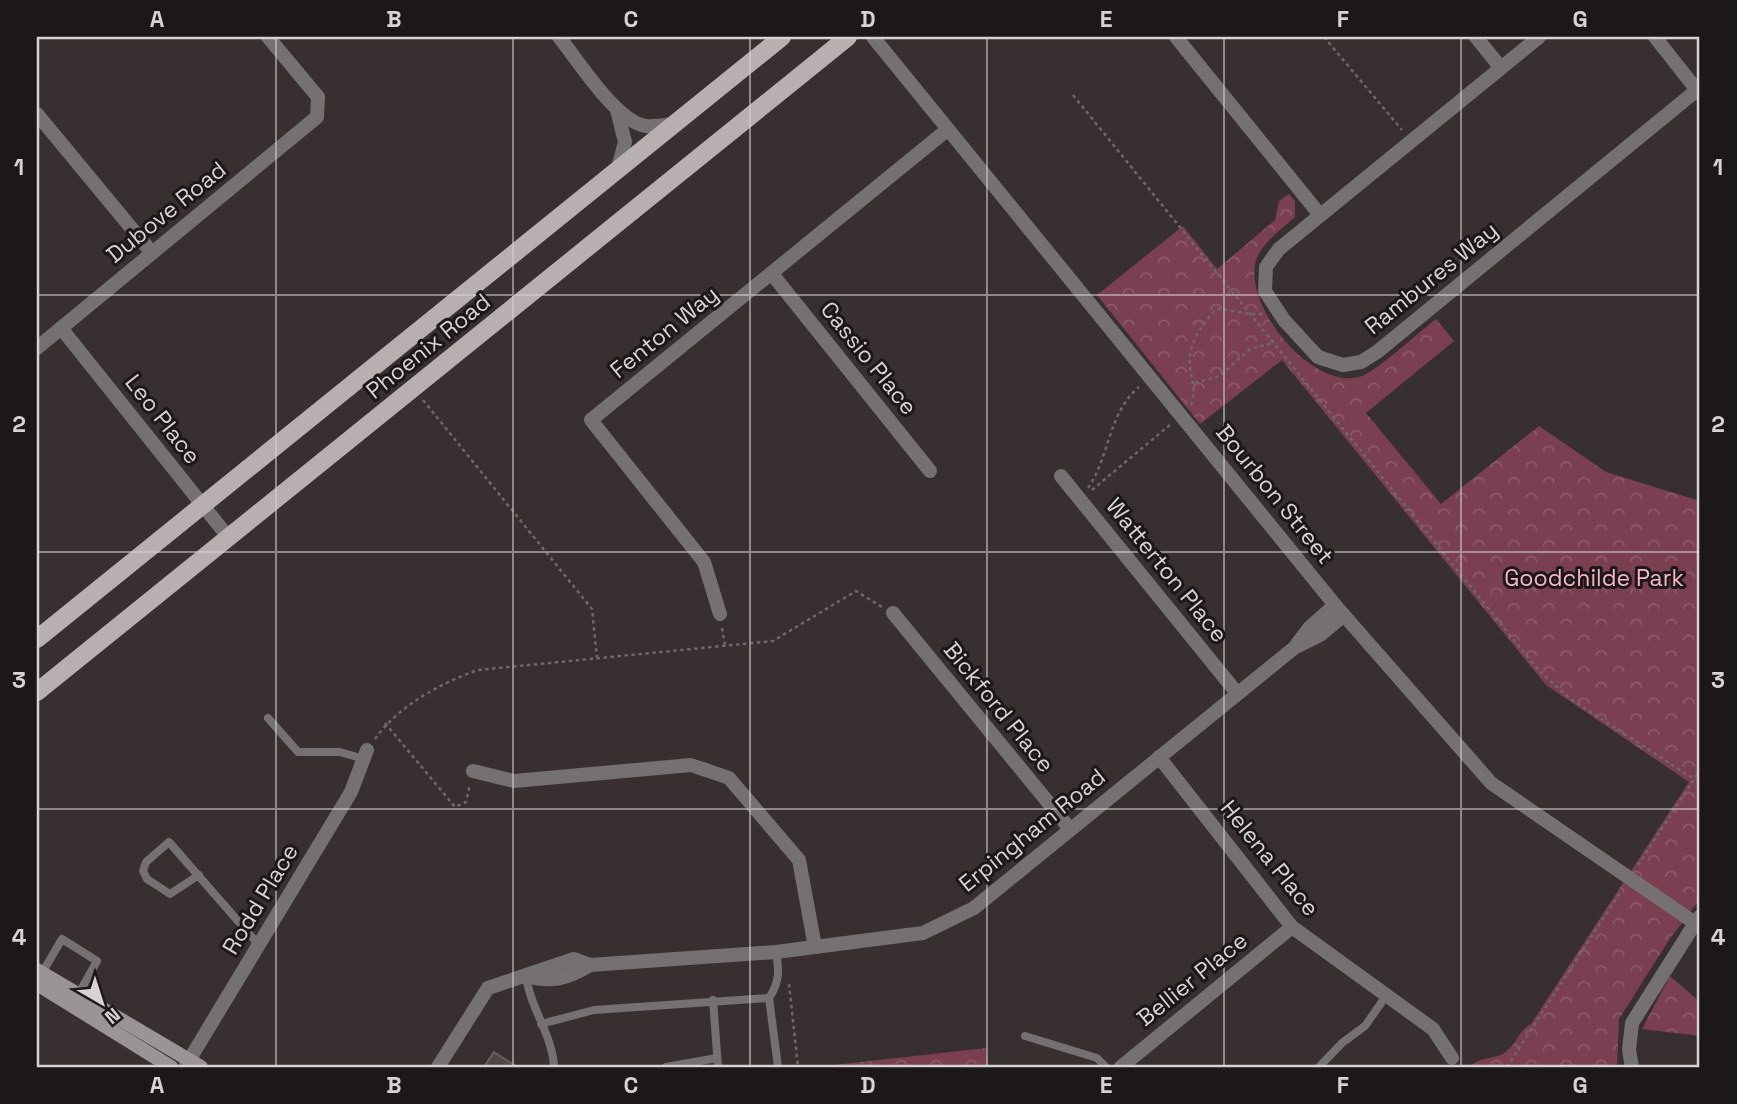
<svg xmlns="http://www.w3.org/2000/svg" width="1737" height="1104" viewBox="0 0 1737 1104" font-family="'Space Grotesk',sans-serif">
	<style>
		.forest { fill: url(#forest-crowns) }
		.building { fill: #51484a; stroke: #675d60; stroke-width: 2 }
		.lines { fill: none; stroke-linecap: round; stroke-linejoin: round }
		.path { stroke: #6f6769; stroke-width: 2.5; stroke-dasharray: 3.5 3.5; stroke-linecap: butt }
		.lane { stroke: #757172; stroke-width: 8 }
		.street { stroke: #757172; stroke-width: 14 }
		.secondary { stroke: #9b9496; stroke-width: 14 }
		.primary { stroke: #b8afb1; stroke-width: 18 }
		.grid { fill: none; stroke: #d7d2d3; stroke-width: 2; stroke-opacity: 0.55 }
		.labels { text-anchor: middle; stroke-width: 6; stroke-linejoin: round; paint-order: stroke }
		.street-label { font-size: 23px; fill: #d7d2d3; stroke: #1c1819 }
		.park-label { font-size: 23px; fill: #f7b5c6; stroke: #1c1819 }
		.neatline { fill: none; stroke: #d7d2d3; stroke-width: 2.5 }
		.grid-label { font-size: 23px; text-anchor: middle; font-weight: bold; fill: #d7d2d3 }
	</style>
	<defs>
		<pattern id="forest-crowns" width="20" height="18" patternUnits="userSpaceOnUse" patternTransform="scale(1.75)"><rect width="20" height="18" fill="#7a3f51"/><path d="M2 6a3 3 0 1 1 6 0M12 15a3 3 0 1 1 6 0" fill="none" stroke="#8c5a69"/></pattern>
	</defs>
	<rect width="100%" height="100%" fill="#382f31"/>
	<g class="forest">
		<path d="M1289 194 1295 201V217C1281 230 1258 245 1255 265 1247 310 1312 389 1359 377 1374 374 1421 330 1436 319L1454 341 1366 413 1441 504 1539 426 1606 472 1700 501V899L1669 940 1619 1019 1617 1067H1470C1479 1056 1497 1060 1507 1051 1517 1043 1519 1030 1531 1024L1689 782 1546 685 1282 360 1200 424 1097 295 1183 226 1217 269 1275 220 1279 201Z"/>
		<path d="M1670 976 1700 1002V1036L1642 1029Z"/>
		<path d="M986 1048 988 1067H816Z"/>
	</g>
	<path class="building" d="M494 1052 517 1067H484Z"/>
	<g class="lines">
		<g class="path">
			<path d="M1324 37 1402 130"/>
			<path d="M1073 95 1539 671 1572 700 1694 779"/>
			<path d="M1195 383 1220 376 1250 349 1274 343"/>
			<path d="M423 400 592 609 597 658"/>
			<path d="M1191 405C1196 391 1192 381 1190 367 1187 345 1202 323 1217 309 1231 309 1252 317 1263 313"/>
			<path d="M1088 488C1110 456 1108 413 1139 387"/>
			<path d="M1092 490 1171 424"/>
			<path d="M722 628 725 646"/>
			<path d="M385 723 455 807 466 802 470 784"/>
			<path d="M375 739C397 707 442 682 478 670L773 641 856 591 882 607"/>
			<path d="M1638 865 1700 770"/>
			<path d="M789 984 798 1067"/>
			<path d="M1507 1067 1621 891"/>
		</g>
		<g class="lane">
			<path d="M268 718 298 752H340L364 759"/>
			<path d="M199 875 170 894 147 879 143 871 146 862 169 842 259 945"/>
			<path d="M42 973 62 939 97 961 78 995"/>
			<path d="M526 976C530 1008 553 1036 554 1067"/>
			<path d="M769 998 778 1067"/>
			<path d="M713 1000 718 1067"/>
			<path d="M541 1024 594 1010 769 998C780 982 779 970 776 952"/>
			<path d="M1025 1036 1097 1058 1106 1067"/>
			<path d="M666 1067 717 1058"/>
			<path d="M1319 1067 1342 1043 1365 1026 1386 996"/>
		</g>
		<g class="street">
			<path d="M559 37C578 60 616 122 646 126 655 127 665 125 674 124"/>
			<path d="M873 37 1335 605 1491 783 1695 923"/>
			<path d="M1176 37 1320 215"/>
			<path d="M1476 37 1501 68"/>
			<path d="M1539 37 1279 249 1266 267 1265 291 1284 320 1318 357 1343 365 1361 362 1377 352 1697 90"/>
			<path d="M1655 37 1700 94"/>
			<path d="M617 110 625 142 618 168"/>
			<path d="M37 114 152 253"/>
			<path d="M772 274 930 471"/>
			<path d="M61 328 229 538"/>
			<path d="M37 348 317 117 318 97 268 37"/>
			<path d="M1061 476 1237 693"/>
			<path d="M893 613 1070 829"/>
			<path d="M720 614 704 562 591 420 947 130"/>
			<path d="M1297 644 1310 627 1335 605"/>
			<path d="M1159 757 1292 927 1433 1029 1452 1058"/>
			<path d="M473 771 514 781 691 765 729 778 799 860 815 947"/>
			<path d="M526 976C552 983 567 979 590 965L776 952 923 933 974 908 1294 648 1320 635 1344 615"/>
			<path d="M185 1067 351 792 367 750"/>
			<path d="M438 1067 488 988 574 959 590 965"/>
			<path d="M1121 1067 1292 927"/>
			<path d="M1632 1067 1629 1050 1632 1023 1699 917"/>
		</g>
		<g class="secondary">
			<path d="M37 970 201 1067"/>
			<path d="M37 984 171 1067"/>
		</g>
		<g class="primary">
			<path d="M37 639 782 37"/>
			<path d="M37 692 848 37"/>
		</g>
	</g>
	<path class="grid" d="M276 37V1067M513 37V1067M750 37V1067M987 37V1067M1224 37V1067M1461 37V1067M37 295H1700M37 552H1700M37 809H1700"/>
	<g class="labels">
		<g class="street-label">
			<text transform="translate(166 212) rotate(-39)" y="8">Dubove Road</text>
			<text transform="translate(1431 278) rotate(-39)" y="8">Rambures Way</text>
			<text transform="translate(664 332) rotate(-39)" y="8">Fenton Way</text>
			<text transform="translate(428 346) rotate(-39)" y="8">Phoenix Road</text>
			<text transform="translate(869 358) rotate(51)" y="8">Cassio Place</text>
			<text transform="translate(163 419) rotate(52)" y="8">Leo Place</text>
			<text transform="translate(1275 494) rotate(51)" y="8">Bourbon Street</text>
			<text transform="translate(1167 570) rotate(51)" y="8">Watterton Place</text>
			<text transform="translate(999 707) rotate(51)" y="8">Bickford Place</text>
			<text transform="translate(1032 830) rotate(-39)" y="8">Erpingham Road</text>
			<text transform="translate(1270 858) rotate(51)" y="8">Helena Place</text>
			<text transform="translate(260 899) rotate(-59)" y="8">Rodd Place</text>
			<text transform="translate(1192 979) rotate(-39)" y="8">Bellier Place</text>
		</g>
		<g class="park-label">
			<text x="1594" y="586">Goodchilde Park</text>
		</g>
	</g>
	<rect width="1737" height="1104" fill="none" stroke="#1c1819" stroke-width="77"/>
	<g transform="translate(102 1003) rotate(141)" stroke="#1c1819" stroke-width="5" paint-order="stroke">
	<path d="M0-5L12 26L0 18L-12 26Z" fill="#d7d2d3"/>
	<text y="-10" font-size="19" font-weight="bold" text-anchor="middle" fill="#d7d2d3">N</text>
	</g>
	<rect x="38" y="38" width="1660" height="1028" class="neatline"/>
	<g class="grid-label">
		<text x="157" y="27">A</text>
		<text x="394" y="27">B</text>
		<text x="631" y="27">C</text>
		<text x="868" y="27">D</text>
		<text x="1106" y="27">E</text>
		<text x="1343" y="27">F</text>
		<text x="1580" y="27">G</text>
		<text x="19" y="175">1</text>
		<text x="1718" y="175">1</text>
		<text x="19" y="432">2</text>
		<text x="1718" y="432">2</text>
		<text x="19" y="688">3</text>
		<text x="1718" y="688">3</text>
		<text x="19" y="945">4</text>
		<text x="1718" y="945">4</text>
		<text x="157" y="1093">A</text>
		<text x="394" y="1093">B</text>
		<text x="631" y="1093">C</text>
		<text x="868" y="1093">D</text>
		<text x="1106" y="1093">E</text>
		<text x="1343" y="1093">F</text>
		<text x="1580" y="1093">G</text>
	</g>
</svg>
